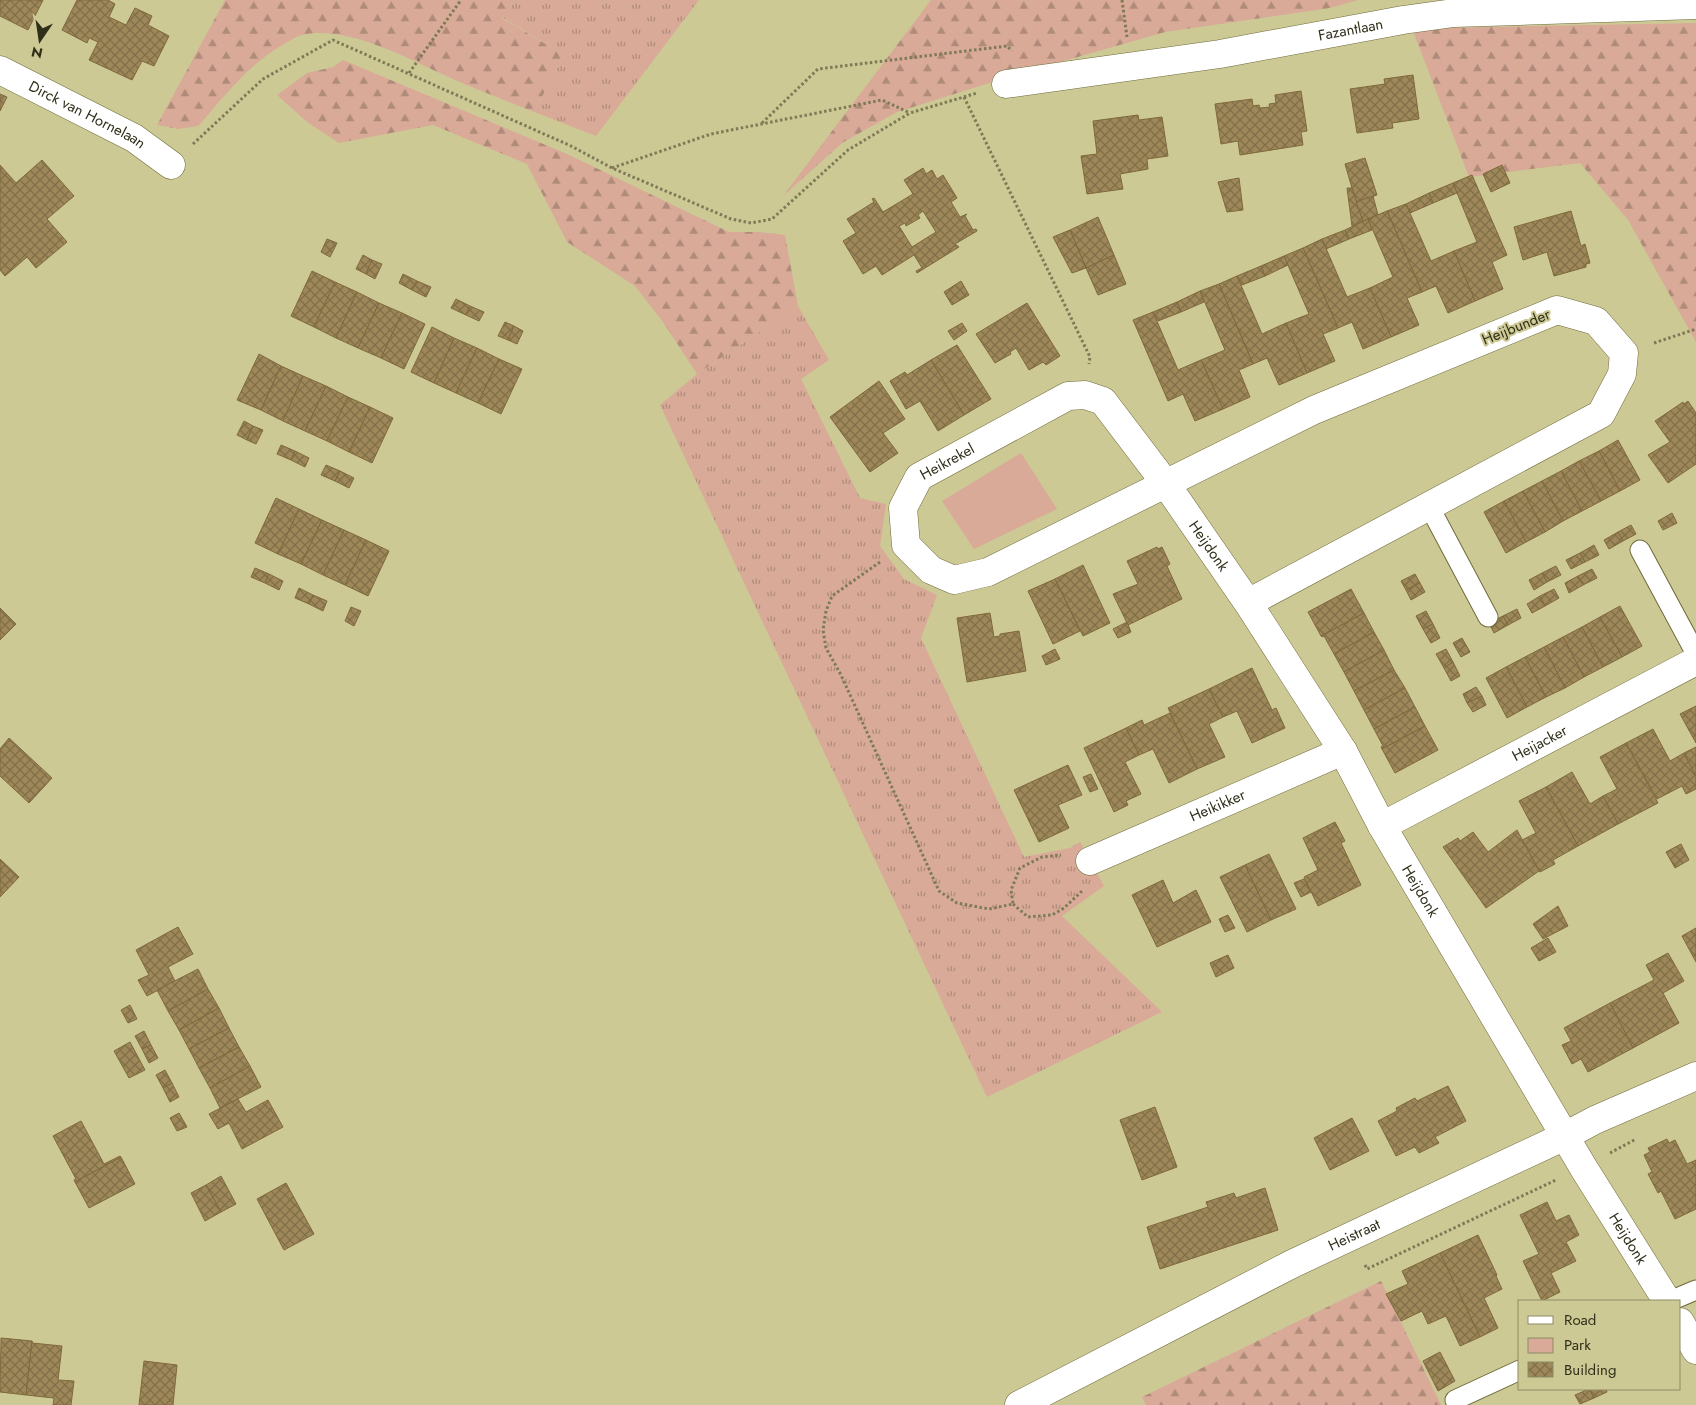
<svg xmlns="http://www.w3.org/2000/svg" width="1696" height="1405" viewBox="0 0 1696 1405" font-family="Jost,sans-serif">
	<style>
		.grass { fill: url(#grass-tufts) }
		.forest { fill: url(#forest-firs) }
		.park { fill: #d8aa97 }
		.building { fill: url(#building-cross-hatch); stroke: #7f693c; fill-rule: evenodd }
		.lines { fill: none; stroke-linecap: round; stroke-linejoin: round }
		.lane-casing { stroke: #6f6b3a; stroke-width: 21 }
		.street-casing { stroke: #6f6b3a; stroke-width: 29 }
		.path { stroke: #7d7a56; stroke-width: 3; stroke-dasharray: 2.5 2.5; stroke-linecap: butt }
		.lane { stroke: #fff; stroke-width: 19 }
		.street { stroke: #fff; stroke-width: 28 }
		.labels { text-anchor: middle; stroke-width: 4; stroke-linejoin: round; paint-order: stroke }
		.street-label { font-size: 15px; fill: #302f1a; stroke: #cdc995 }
	</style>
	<defs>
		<pattern id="grass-tufts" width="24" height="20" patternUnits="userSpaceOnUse" patternTransform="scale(1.25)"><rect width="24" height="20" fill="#d8aa97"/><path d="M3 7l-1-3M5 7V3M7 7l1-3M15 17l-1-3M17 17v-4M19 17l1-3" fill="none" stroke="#b08b7a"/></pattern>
		<pattern id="forest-firs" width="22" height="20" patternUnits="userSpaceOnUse" patternTransform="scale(1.25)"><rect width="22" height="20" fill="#d8aa97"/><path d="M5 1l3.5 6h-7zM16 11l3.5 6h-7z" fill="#b08b7a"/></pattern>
		<pattern id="building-cross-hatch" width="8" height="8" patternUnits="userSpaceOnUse" patternTransform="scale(1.25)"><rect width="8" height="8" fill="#9e8759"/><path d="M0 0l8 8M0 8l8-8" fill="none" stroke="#816f49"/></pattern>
	</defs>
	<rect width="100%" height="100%" fill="#cdc995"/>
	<g class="grass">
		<path d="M515 0H699L596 136 534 112 564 55 502 17Z"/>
		<path d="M798 306 829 360 801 379 860 498 886 504 880 546 904 579 937 595 921 638 1024 857 1070 848 1080 842 1104 886 1062 916 1162 1012 987 1097 660 405 697 374Z"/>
	</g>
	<g class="forest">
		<path d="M225 0H515L502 18 564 55 534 112C507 101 480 91 453 79 412 61 348 24 302 35 297 36 291 40 286 43 249 63 225 96 198 126L178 129 157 125Z"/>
		<path d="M931 0H1358L1330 8 1165 32 1015 75 897 112 842 143 783 196Z"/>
		<path d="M1696 23V342L1628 220 1580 163 1469 177 1413 31 1440 28Z"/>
		<path d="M343 60 567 154 729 232H759L785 235 798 306 697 374 663 322 635 286 567 242 527 164 433 125 339 143 307 122 277 95 307 73 333 67Z"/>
		<path d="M1381 1281 1441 1405H1146L1142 1397Z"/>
	</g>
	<path class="park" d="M1021 453 1057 509 974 549 942 501Z"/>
	<g class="building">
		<path d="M0 0H43L28 30 0 16Z"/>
		<path d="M77 0H108L115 4 109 17 126 25 135 8 152 16 148 25 169 36 154 66 142 61 132 80 89 60 98 42 89 38 87 43 62 30Z"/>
		<path d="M1413 75 1419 119 1392 123 1393 128 1357 133 1350 89 1385 84 1384 79Z"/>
		<path d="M1301 91 1307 131 1301 132 1303 145 1240 155 1238 141 1221 144 1215 104 1252 99 1253 106 1259 105 1260 108 1270 107 1269 104 1276 103 1275 95Z"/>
		<path d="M0 94 7 97 0 111Z"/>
		<path d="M1138 115 1139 120 1162 117 1168 156 1147 159 1148 169 1120 174 1123 189 1087 194 1081 156 1097 154 1093 121Z"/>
		<path d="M1365 158 1377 195 1356 202 1345 164Z"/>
		<path d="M42 160 74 196 47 219 67 242 36 268 27 257 5 276 0 270V165L16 183Z"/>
		<path d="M1502 165 1510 183 1491 192 1483 174Z"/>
		<path d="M923 168 926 174 932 170 937 179 943 175 957 198 951 202 960 217 967 214 965 216 973 230 976 229 977 231 955 244 959 247 917 273 916 271 922 268 914 255 882 275 876 266 863 274 843 241 856 233 847 219 874 202 872 199 874 198 883 212 913 194 904 180ZM923 211 936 232 912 247 899 226 905 223 906 226 920 218 918 215Z"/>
		<path d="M1472 175 1507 255 1492 262 1503 289 1475 301 1454 251 1477 242 1453 183Z"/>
		<path d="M1239 178 1243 210 1227 212 1218 182Z"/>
		<path d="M1453 183 1457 193 1433 203 1429 193Z"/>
		<path d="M1347 188H1352L1363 221 1352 226Z"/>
		<path d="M1429 193 1433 203 1410 213 1406 204Z"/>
		<path d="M1373 196 1378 215 1363 221 1356 202Z"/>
		<path d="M1406 204 1431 261 1454 251 1475 301 1448 313 1436 286 1422 292 1387 211Z"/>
		<path d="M1387 211 1422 292 1407 298 1419 325 1391 337 1370 288 1393 277 1368 219Z"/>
		<path d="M1571 211 1581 246 1585 244 1590 263 1586 264V267L1554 276 1547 252 1523 260 1514 227Z"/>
		<path d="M1098 217 1114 255 1086 268 1070 230Z"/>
		<path d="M1368 219 1372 230 1349 239 1345 230Z"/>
		<path d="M1070 230 1086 268 1072 273 1053 237Z"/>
		<path d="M1345 230 1349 239 1326 249 1322 239Z"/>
		<path d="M327 239 337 243 330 257 321 252Z"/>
		<path d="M1322 239 1347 297 1370 288 1391 337 1363 349 1352 322 1338 328 1303 248Z"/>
		<path d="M1303 248 1338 328 1323 334 1335 361 1307 373 1286 323 1309 314 1284 256Z"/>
		<path d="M363 255 372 260 366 274 356 269Z"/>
		<path d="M1114 255 1126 284 1098 295 1086 268Z"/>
		<path d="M1284 256 1288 265 1265 276 1261 266Z"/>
		<path d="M372 260 382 264 375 279 366 274Z"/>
		<path d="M1261 266 1265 276 1242 285 1237 276Z"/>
		<path d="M312 271 335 282 314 327 291 316Z"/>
		<path d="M403 274 417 281 412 290 399 283Z"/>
		<path d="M1237 276 1262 334 1286 323 1307 373 1279 385 1267 358 1253 364 1219 284Z"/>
		<path d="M417 281 431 287 426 297 412 290Z"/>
		<path d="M961 281 969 295 952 305 944 292Z"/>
		<path d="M335 282 357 292 336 338 314 327Z"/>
		<path d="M1219 284 1253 364 1239 370 1250 397 1223 409 1201 360 1225 350 1200 291Z"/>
		<path d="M1200 291 1204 302 1181 312 1177 302Z"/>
		<path d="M357 292 379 303 358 348 336 338Z"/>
		<path d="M456 299 470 306 466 315 451 308Z"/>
		<path d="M1177 302 1181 312 1158 321 1153 312Z"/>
		<path d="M379 303 402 313 381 358 358 348Z"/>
		<path d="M1027 303 1060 356 1046 365 1043 362 1029 370 1016 348 1010 352 1011 354 995 363 976 334Z"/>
		<path d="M470 306 484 312 479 321 466 315Z"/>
		<path d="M1153 312 1178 370 1201 360 1223 409 1195 421 1183 394 1168 401 1133 320Z"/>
		<path d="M402 313 425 324 404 369 381 358Z"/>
		<path d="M505 322 514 326 508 340 498 336Z"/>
		<path d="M962 323 967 331 954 340 948 331Z"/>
		<path d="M514 326 523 331 517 344 508 340Z"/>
		<path d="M432 327 454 338 434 383 411 372Z"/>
		<path d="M454 338 477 348 456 393 434 383Z"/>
		<path d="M957 345 991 399 964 415 931 360Z"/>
		<path d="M477 348 499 359 478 403 456 393Z"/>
		<path d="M259 354 281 366 261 410 237 400Z"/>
		<path d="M499 359 522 369 501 414 478 403Z"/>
		<path d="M931 360 964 415 938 431 920 401 906 409 890 381 905 372 907 375Z"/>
		<path d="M281 366 303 376 283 421 261 410Z"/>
		<path d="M303 376 326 386 305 431 283 421Z"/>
		<path d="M879 381 905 419 883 433 898 453 870 472 830 417Z"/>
		<path d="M326 386 348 397 327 441 305 431Z"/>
		<path d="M348 397 370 407 349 452 327 441Z"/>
		<path d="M1688 401 1696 413V464L1668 483 1648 455 1670 442 1655 421 1683 402 1684 404Z"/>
		<path d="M370 407 393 418 372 463 349 452Z"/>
		<path d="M244 421 253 426 247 440 237 435Z"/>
		<path d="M253 426 263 430 256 444 247 440Z"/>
		<path d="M1618 440 1640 480 1620 491 1599 451Z"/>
		<path d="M281 445 295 451 291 460 277 454Z"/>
		<path d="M295 451 309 458 305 467 291 460Z"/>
		<path d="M1599 451 1620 491 1601 501 1579 461Z"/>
		<path d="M1579 461 1601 501 1582 511 1561 471Z"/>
		<path d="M326 465 340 471 335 481 321 475Z"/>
		<path d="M340 471 354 478 349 488 335 481Z"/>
		<path d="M1561 471 1582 511 1563 521 1542 481Z"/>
		<path d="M1542 481 1563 521 1545 532 1523 491Z"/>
		<path d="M1523 491 1545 532 1526 542 1504 501Z"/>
		<path d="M276 498 299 509 278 554 255 543Z"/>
		<path d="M1504 501 1526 542 1506 553 1484 512Z"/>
		<path d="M299 509 322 520 301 564 278 554Z"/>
		<path d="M1672 513 1677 523 1663 530 1658 521Z"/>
		<path d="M322 520 344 530 323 575 301 564Z"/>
		<path d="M1631 525 1636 534 1623 541 1618 532Z"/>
		<path d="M344 530 366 540 345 585 323 575Z"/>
		<path d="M1618 532 1623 541 1609 549 1604 540Z"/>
		<path d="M366 540 389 551 368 596 345 585Z"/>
		<path d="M1594 545 1599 555 1585 562 1580 553Z"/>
		<path d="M1157 547 1158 549 1162 547 1170 564 1167 566 1182 599 1128 625 1113 594 1138 584 1127 561Z"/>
		<path d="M1580 553 1585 562 1571 569 1566 560Z"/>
		<path d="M1083 565 1110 623 1083 636 1055 579Z"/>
		<path d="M1556 566 1561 575 1547 582 1542 573Z"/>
		<path d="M255 568 269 574 265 583 251 577Z"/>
		<path d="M1592 569 1597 578 1583 585 1578 576Z"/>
		<path d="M1542 573 1547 582 1534 590 1529 580Z"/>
		<path d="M269 574 283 581 279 590 265 583Z"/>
		<path d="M1415 574 1420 583 1406 590 1401 581Z"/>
		<path d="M1578 576 1583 585 1569 593 1565 583Z"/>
		<path d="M1055 579 1080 631 1053 644 1028 591Z"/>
		<path d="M1420 583 1425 592 1411 600 1406 590Z"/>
		<path d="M299 588 313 595 309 604 295 598Z"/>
		<path d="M1351 589 1364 613 1321 636 1308 612Z"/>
		<path d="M1554 589 1559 598 1545 606 1540 596Z"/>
		<path d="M313 595 327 601 323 611 309 604Z"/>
		<path d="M1540 596 1545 606 1532 613 1527 604Z"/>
		<path d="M1620 606 1642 646 1622 657 1600 617Z"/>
		<path d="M351 607 361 611 354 626 345 621Z"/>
		<path d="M0 608 16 624 0 640Z"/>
		<path d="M1517 609 1521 618 1508 625 1503 616Z"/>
		<path d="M1426 611 1433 624 1423 629 1416 616Z"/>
		<path d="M990 613 994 637 1000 636V634L1019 631 1026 671 967 682 957 618Z"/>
		<path d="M1364 613 1374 632 1334 654 1324 636 1322 637 1321 636Z"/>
		<path d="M1503 616 1508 625 1494 633 1489 623Z"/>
		<path d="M1600 617 1622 657 1603 667 1582 627Z"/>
		<path d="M1127 622 1131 632 1118 638 1113 629Z"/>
		<path d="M1433 624 1440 638 1431 643 1423 629Z"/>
		<path d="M1582 627 1603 667 1584 677 1563 637Z"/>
		<path d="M1374 632 1384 650 1344 672 1334 654Z"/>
		<path d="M1563 637 1584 677 1565 688 1544 647Z"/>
		<path d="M1462 638 1470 652 1461 657 1453 643Z"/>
		<path d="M1544 647 1565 688 1546 697 1525 657Z"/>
		<path d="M1055 649 1060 659 1046 665 1042 656Z"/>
		<path d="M1446 649 1453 662 1444 668 1436 654Z"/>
		<path d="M1384 650 1394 670 1354 691 1344 672Z"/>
		<path d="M1525 657 1546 697 1527 707 1506 667Z"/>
		<path d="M1453 662 1460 676 1451 681 1444 668Z"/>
		<path d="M1506 667 1527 707 1507 718 1486 678Z"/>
		<path d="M1252 668 1272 710 1276 708 1285 728 1252 743 1237 711 1223 717 1209 689Z"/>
		<path d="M1394 670 1405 688 1364 710 1354 691Z"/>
		<path d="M1476 687 1482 696 1467 703 1463 694Z"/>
		<path d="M1405 688 1415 707 1374 729 1364 710Z"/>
		<path d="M1209 689 1223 717 1209 724 1225 757 1197 769 1168 708Z"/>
		<path d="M1482 696 1486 705 1473 712 1467 703Z"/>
		<path d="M1696 706V743L1680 714Z"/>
		<path d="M1415 707 1425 726 1382 749 1381 747 1383 746 1374 729Z"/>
		<path d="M1170 713 1197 769 1169 783 1153 749 1139 755 1126 728 1142 720 1144 725Z"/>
		<path d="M1425 726 1438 750 1395 773 1382 749Z"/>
		<path d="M1126 728 1139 755 1125 762 1141 794 1126 801 1128 805 1114 812 1084 748Z"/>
		<path d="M1653 729 1670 761 1684 753 1696 776V789L1686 794 1682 786 1657 799 1626 743Z"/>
		<path d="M9 738 52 778 29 803 0 776V749Z"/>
		<path d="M1626 743 1658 803 1618 824 1603 796 1617 789 1600 757Z"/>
		<path d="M1696 747V776L1684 753Z"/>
		<path d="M1068 765 1082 795 1058 805 1069 828 1039 842 1014 790Z"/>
		<path d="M1572 772 1590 804 1603 796 1618 824 1578 846 1546 787Z"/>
		<path d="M1091 774 1098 789 1090 792 1083 777Z"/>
		<path d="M1546 787 1578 846 1553 860 1555 864 1540 872 1522 840 1536 833 1519 801Z"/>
		<path d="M1335 822 1345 841 1341 843 1361 885 1318 906 1304 877 1318 870 1303 838Z"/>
		<path d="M1517 830 1539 871 1486 908 1443 847 1458 838 1460 841 1473 832 1488 852Z"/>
		<path d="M1681 844 1689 860 1675 868 1666 852Z"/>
		<path d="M1269 854 1296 909 1271 920 1245 865Z"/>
		<path d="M0 859 19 877 0 897Z"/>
		<path d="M1245 865 1271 920 1247 932 1220 877Z"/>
		<path d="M1304 879 1311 892 1301 897 1294 883Z"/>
		<path d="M1163 880 1173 903 1196 890 1211 922 1157 947 1132 895Z"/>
		<path d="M1558 906 1568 926 1543 939 1533 924Z"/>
		<path d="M1228 915 1235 928 1225 932 1219 919Z"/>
		<path d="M178 927 193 954 168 967 175 981 147 996 138 980 149 975 136 950Z"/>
		<path d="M1696 928V962L1682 936Z"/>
		<path d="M1548 938 1556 952 1539 961 1531 948Z"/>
		<path d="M1668 953 1684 981 1663 993 1679 1023 1633 1048 1610 1003 1654 980 1646 965Z"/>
		<path d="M1228 955 1234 968 1216 977 1210 963Z"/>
		<path d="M198 969 208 989 168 1011 157 990Z"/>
		<path d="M208 989 219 1008 179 1030 168 1011Z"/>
		<path d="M1610 1003 1633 1048 1588 1072 1581 1059 1572 1064 1562 1045 1571 1041 1564 1028Z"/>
		<path d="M130 1005 137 1019 128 1023 121 1010Z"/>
		<path d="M219 1008 229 1028 189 1049 179 1030Z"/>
		<path d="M229 1028 239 1047 199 1068 189 1049Z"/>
		<path d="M144 1031 151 1045 142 1049 135 1036Z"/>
		<path d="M130 1042 145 1070 129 1078 114 1051Z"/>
		<path d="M151 1045 158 1058 149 1063 142 1049Z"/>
		<path d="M239 1047 250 1066 210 1088 199 1068Z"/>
		<path d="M250 1066 261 1087 220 1108 210 1088Z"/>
		<path d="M165 1070 172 1083 163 1088 156 1075Z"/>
		<path d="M172 1083 179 1097 170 1102 163 1088Z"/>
		<path d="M1448 1086 1466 1121 1435 1137 1439 1143 1419 1153 1415 1147 1396 1156 1378 1121 1397 1111 1396 1108 1415 1098 1417 1101Z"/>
		<path d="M238 1099 246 1112 268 1100 283 1127 242 1149 229 1123 218 1129 209 1114Z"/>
		<path d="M1155 1107 1177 1167 1142 1180 1120 1120Z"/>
		<path d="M179 1113 187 1127 177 1131 170 1118Z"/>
		<path d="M1352 1118 1369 1151 1330 1170 1314 1138Z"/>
		<path d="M81 1121 104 1164 120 1156 121 1157 75 1182 74 1180 76 1179 53 1136Z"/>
		<path d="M1667 1139 1669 1143 1675 1140 1687 1164 1696 1160V1209L1675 1219 1661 1191 1658 1193 1648 1174 1652 1172 1644 1155 1650 1152 1648 1148Z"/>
		<path d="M121 1157 135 1184 89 1208 75 1182Z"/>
		<path d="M221 1176 236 1204 221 1212 206 1185Z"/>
		<path d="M286 1183 314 1234 284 1250 257 1199Z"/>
		<path d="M206 1185 221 1212 205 1221 191 1193Z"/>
		<path d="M1265 1188 1278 1230 1160 1269 1147 1227 1208 1207 1206 1202 1234 1193 1236 1198Z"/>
		<path d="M1547 1202 1556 1221 1569 1215 1579 1235 1566 1242 1576 1261 1551 1273 1560 1292 1542 1301 1523 1261 1539 1254 1520 1215Z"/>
		<path d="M1478 1235 1497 1275 1496 1276 1502 1289 1484 1298 1498 1328 1480 1337 1440 1253Z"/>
		<path d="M1440 1253 1480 1337 1460 1346 1446 1316 1428 1324 1422 1311 1401 1321 1386 1294 1408 1284 1402 1271Z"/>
		<path d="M1 1338 32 1341 26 1395 0 1392Z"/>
		<path d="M32 1341V1343L62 1346 58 1380 74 1381 71 1405H53L54 1398 26 1395Z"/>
		<path d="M1440 1352 1455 1381 1438 1391 1423 1361Z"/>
		<path d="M144 1361 177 1365 173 1405H139Z"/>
		<path d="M1589 1389H1606L1607 1392 1594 1398Z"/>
		<path d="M1589 1389 1594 1398 1580 1404 1575 1395Z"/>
	</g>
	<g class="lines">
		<g class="lane-casing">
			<g id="lane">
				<path d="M1429 506 1488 617"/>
				<path d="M1640 550 1696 654"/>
				<path d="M1670 1301 1696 1290"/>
				<path d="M1455 1400 1520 1370"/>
			</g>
		</g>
		<g class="street-casing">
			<g id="street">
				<path id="s1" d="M0 70 134 138 171 165"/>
				<path id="s2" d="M1006 84 1220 54 1403 20 1454 13 1696 5"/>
				<path id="s3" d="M1248 603 1601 414 1622 374 1624 353 1596 321 1557 310 1314 410 988 572 954 580 931 570 906 545 903 508 919 477 1068 396 1085 395 1103 401 1166 484 1248 603 1343 751 1382 826 1583 1167 1667 1301"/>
				<path id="s4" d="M1382 826 1696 661"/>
				<path id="s5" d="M1090 861 1343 751"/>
				<path d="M1680 1322 1696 1350"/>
				<path id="s6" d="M1019 1405 1292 1264 1565 1136 1595 1120 1696 1076"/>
			</g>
		</g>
		<g class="path">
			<path d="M1122 0 1127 37"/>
			<path d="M409 73 461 0"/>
			<path d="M964 97 1090 357 1089 364"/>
			<path d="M762 123 818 69 1007 46 1012 51"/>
			<path d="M193 144 263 79 333 40 571 146 612 168 731 219 751 223 772 219 848 150 910 113 977 93"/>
			<path d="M612 168 711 134 882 100 910 113"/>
			<path d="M1654 343 1696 329"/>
			<path d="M880 562 832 596 826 611 823 630 826 648 841 675 939 891 957 903 989 909 1013 904 1011 890 1020 868 1042 857 1061 855"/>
			<path d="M1013 904 1028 917 1052 915 1064 908 1082 891"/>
			<path d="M1610 1153 1636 1139"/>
			<path d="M1365 1265 1367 1269 1556 1180"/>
		</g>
		<use href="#lane" class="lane"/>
		<use href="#street" class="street"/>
	</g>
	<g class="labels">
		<g class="street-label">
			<text dy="5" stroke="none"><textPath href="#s2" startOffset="349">Fazantlaan</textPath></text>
			<text dy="5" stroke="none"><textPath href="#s1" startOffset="98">Dirck van Hornelaan</textPath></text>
			<text transform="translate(1516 327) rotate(-22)" y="5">Heijbunder</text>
			<text dy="5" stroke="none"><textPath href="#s3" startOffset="1376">Heikrekel</textPath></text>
			<text dy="5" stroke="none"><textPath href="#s3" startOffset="1729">Heijdonk</textPath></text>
			<text dy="5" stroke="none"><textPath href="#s4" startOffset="178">Heijacker</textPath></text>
			<text dy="5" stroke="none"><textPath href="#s5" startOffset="139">Heikikker</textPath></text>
			<text dy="5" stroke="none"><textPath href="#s3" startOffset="2134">Heijdonk</textPath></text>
			<text dy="5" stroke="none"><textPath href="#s6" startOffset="376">Heistraat</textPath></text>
			<text dy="5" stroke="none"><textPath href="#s3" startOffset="2539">Heijdonk</textPath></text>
		</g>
	</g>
	<rect x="1518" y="1300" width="162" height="90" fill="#cdc995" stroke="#8e8b64"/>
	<rect x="1528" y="1316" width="25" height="8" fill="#ffffff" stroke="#8e8b64"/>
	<text x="1564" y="1325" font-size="15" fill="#302f1a">Road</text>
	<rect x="1528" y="1338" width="25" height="15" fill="#d8aa97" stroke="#8e8b64"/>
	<text x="1564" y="1350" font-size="15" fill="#302f1a">Park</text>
	<rect x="1528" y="1362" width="25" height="15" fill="url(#building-cross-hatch)" stroke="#8e8b64"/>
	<text x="1564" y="1375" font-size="15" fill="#302f1a">Building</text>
	<g transform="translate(40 40) rotate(193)" stroke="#cdc995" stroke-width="4" paint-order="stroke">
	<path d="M0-4L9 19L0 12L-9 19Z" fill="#302f1a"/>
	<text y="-8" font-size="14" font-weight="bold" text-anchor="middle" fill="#302f1a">N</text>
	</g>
</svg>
